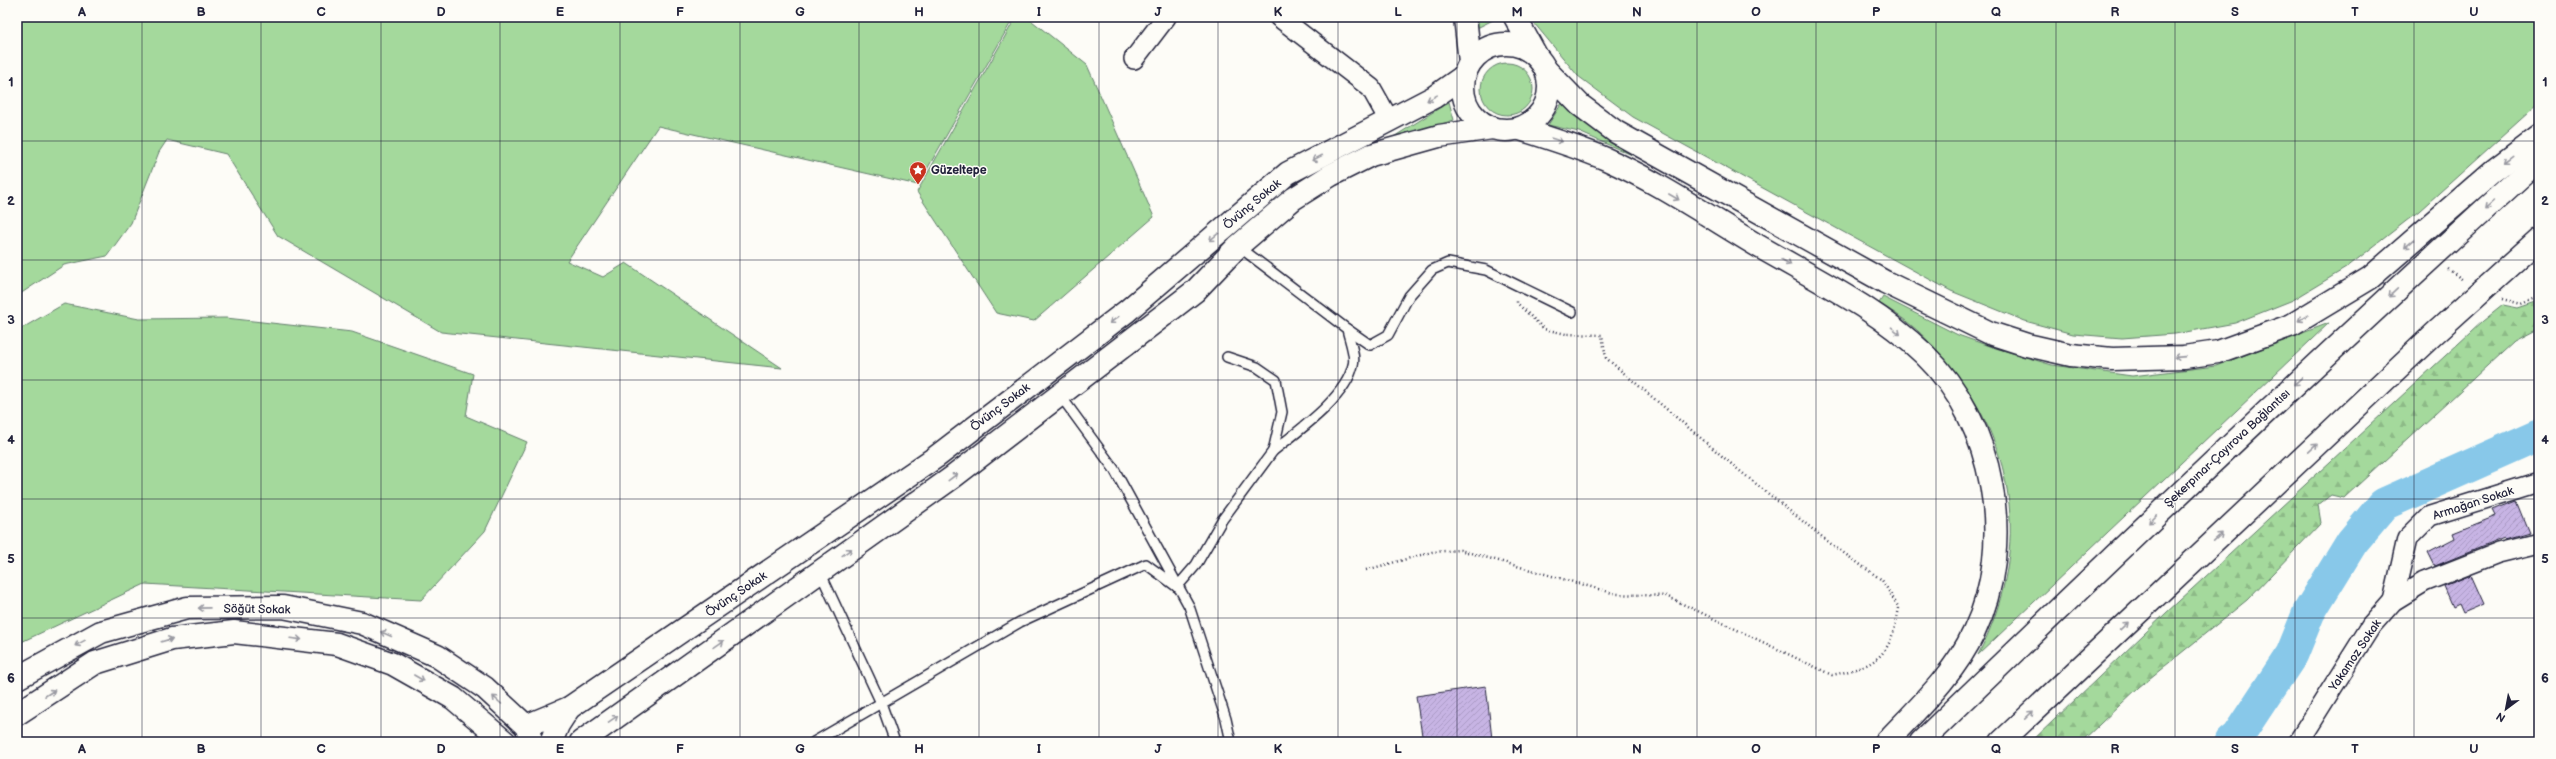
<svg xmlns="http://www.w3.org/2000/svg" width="2556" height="759" viewBox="0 0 2556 759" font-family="'Balsamiq Sans',sans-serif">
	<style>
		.green { fill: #a4d99c; stroke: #637e6c }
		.forest { fill: url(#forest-firs); stroke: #637e6c }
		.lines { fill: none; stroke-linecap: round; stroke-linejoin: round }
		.river { stroke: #88c8e9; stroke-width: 33 }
		.building { fill: url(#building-hatch); stroke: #22223b }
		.lane-casing { stroke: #22223b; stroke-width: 12 }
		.street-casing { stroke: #22223b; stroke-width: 22 }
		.secondary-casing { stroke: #22223b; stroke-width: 25 }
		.primary-casing { stroke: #22223b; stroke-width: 25 }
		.highway-casing { stroke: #22223b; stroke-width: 25 }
		.path { stroke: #22223b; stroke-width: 2.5; stroke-dasharray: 1 3; stroke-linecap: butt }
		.lane { stroke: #fdfcf7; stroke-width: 9 }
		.street { stroke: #fdfcf7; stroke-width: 19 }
		.secondary { stroke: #fdfcf7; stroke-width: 22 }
		.primary { stroke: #fdfcf7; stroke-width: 22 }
		.highway { stroke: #fdfcf7; stroke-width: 22 }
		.oneway { stroke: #9a9aa2 }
		.grid { fill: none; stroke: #22223b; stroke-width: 1; stroke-opacity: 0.55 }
		.labels { text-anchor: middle; stroke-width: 3; stroke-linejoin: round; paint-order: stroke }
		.poi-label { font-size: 12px; font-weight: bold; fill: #22223b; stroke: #fdfcf7; text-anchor: start }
		.street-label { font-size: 12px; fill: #22223b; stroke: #fdfcf7 }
		.neatline { fill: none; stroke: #22223b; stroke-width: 1.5 }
		.grid-label { font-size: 13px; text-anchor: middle; font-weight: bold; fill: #22223b }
	</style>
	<defs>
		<pattern id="forest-firs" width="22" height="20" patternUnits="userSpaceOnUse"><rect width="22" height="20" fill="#a4d99c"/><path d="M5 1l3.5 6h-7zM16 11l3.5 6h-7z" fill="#8dba87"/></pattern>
		<pattern id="building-hatch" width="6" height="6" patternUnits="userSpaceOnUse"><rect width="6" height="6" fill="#c7b4e4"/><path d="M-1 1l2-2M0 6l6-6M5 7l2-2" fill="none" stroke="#ab9ac4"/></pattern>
	</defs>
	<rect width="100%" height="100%" fill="#fdfcf7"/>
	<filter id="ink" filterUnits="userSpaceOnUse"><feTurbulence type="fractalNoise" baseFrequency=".025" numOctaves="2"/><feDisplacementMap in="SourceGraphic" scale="8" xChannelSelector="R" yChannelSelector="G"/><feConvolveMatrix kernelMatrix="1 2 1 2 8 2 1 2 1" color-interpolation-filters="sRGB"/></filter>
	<g filter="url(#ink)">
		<g class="green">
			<path d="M17 17H1014L918 185 658 126 567 261 603 277 626 263 782 368 441 332 278 236 226 154 167 140 159 152 131 223 107 256 64 265 17 296Z"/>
			<path d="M1016 17H1027L1087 65 1154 217 1034 321 996 313 917 192Z"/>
			<path d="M1475 17H1499L1477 28Z"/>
			<path d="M1529 17H2539V103L2419 211 2346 268 2293 300 2235 323 2175 334 2122 338 2073 334 2025 321 1951 291 1633 117 1578 76Z"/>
			<circle cx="1507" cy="89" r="26"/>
			<path d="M1449 102 1454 120 1384 143Z"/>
			<path d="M1562 103 1632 155 1579 132 1548 125Z"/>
			<path d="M1883 297 1958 335 1989 346 2052 365 2132 376 2216 366 2329 323 1978 655C2029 556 2020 449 1947 363 1936 350 1925 336 1912 326 1902 317 1890 310 1879 303Z"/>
			<path d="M64 304 139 319 226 318 352 332 473 374 466 416 527 442 485 531 421 600 145 584 17 644V331Z"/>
		</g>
		<path class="forest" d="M2539 301V328L2514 341 2344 498 2331 495 2318 505 2321 523 2247 600 2139 687 2081 742H2031L2166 613 2483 321 2503 305 2518 308Z"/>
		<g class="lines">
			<path class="river" d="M2231 742 2237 737 2292 654 2309 612 2352 542 2384 504 2539 435"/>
		</g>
		<g class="building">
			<path d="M2516 501 2529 533 2505 540 2504 538 2435 566 2428 552 2455 538 2453 533 2496 516 2493 510Z"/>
			<path d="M2471 575 2484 604 2463 613 2459 604 2453 607 2444 586Z"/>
			<path d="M1486 686 1492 739 1475 742H1423L1416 696Z"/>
		</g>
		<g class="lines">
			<g class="lane-casing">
				<g id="lane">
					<path d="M1238 246 1347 329C1349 339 1356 356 1353 365 1346 398 1298 431 1273 451"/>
					<path d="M1347 329 1370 345 1388 335 1409 296 1432 270 1448 263 1486 270 1572 312"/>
					<path d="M1060 395 1114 469 1189 606 1226 719 1231 742"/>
					<path d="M820 572 881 703 895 742"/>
					<path d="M1177 587 1196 565 1222 520 1273 451 1282 412 1276 380 1257 367 1227 357"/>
					<path d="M814 742 1020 622 1146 564 1177 587"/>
				</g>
			</g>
			<g class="street-casing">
				<g id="street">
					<path d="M1279 17 1371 88 1389 120"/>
					<path d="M1134 59 1166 17"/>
					<path d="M2393 601 2407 539 2430 516 2539 482"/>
					<path d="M2298 742 2371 626 2393 601 2424 582 2498 553 2539 543"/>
				</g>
			</g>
			<g class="secondary-casing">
				<g id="secondary">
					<path d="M17 678 101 632 187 608 283 607 362 623 437 656 485 688 526 726 532 742"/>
					<path d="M17 714 95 663 172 639 234 632 337 644 393 664 453 698 505 742"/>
					<path d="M526 726 569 708 936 457 1127 311 1288 173 1434 97 1464 76"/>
					<path d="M551 742 558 725 569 708"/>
					<path d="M581 742 953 477 1195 291 1238 246 1293 199 1331 175 1371 155 1439 136 1492 128"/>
				</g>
			</g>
			<g class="primary-casing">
				<g id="primary">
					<path d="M1465 17 1470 62"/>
					<path d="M1515 17 1537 57"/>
					<circle cx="1506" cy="87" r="43"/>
				</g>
			</g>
			<g class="highway-casing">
				<g id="highway">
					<path d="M1546 70 1580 105 1616 132 1885 282 1990 333 2027 345 2071 355 2112 359 2184 357 2218 352 2292 325 2370 278 2493 171 2539 136"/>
					<path d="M1520 129C1549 138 1578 147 1606 159 1658 182 1711 218 1760 247 1817 280 1876 308 1924 354 1995 422 2016 544 1974 632 1954 675 1918 708 1886 742"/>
					<path d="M1921 742C2124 545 2329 350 2539 160"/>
					<path d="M2001 742 2434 334 2539 239"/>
				</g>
			</g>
			<g class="path">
				<path d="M2448 269 2463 280"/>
				<path d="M2502 299 2521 304 2539 297"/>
				<path d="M1366 570 1432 552 1460 550 1616 594 1666 596 1832 675C1880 665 1890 656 1899 608L1882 580 1831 544 1735 467 1606 358 1602 335 1566 334 1544 329 1517 303V300"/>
			</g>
			<use href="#lane" class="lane"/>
			<use href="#street" class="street"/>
			<use href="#secondary" class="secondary"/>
			<use href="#primary" class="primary"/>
			<use href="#highway" class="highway"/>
		</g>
		<defs><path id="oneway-shaft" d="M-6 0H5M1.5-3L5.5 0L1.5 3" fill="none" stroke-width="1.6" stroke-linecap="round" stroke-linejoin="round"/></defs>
		<g class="oneway">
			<use href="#oneway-shaft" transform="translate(1432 98) rotate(151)"/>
			<use href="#oneway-shaft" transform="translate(1557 140) rotate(18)"/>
			<use href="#oneway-shaft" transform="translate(1317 158) rotate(153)"/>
			<use href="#oneway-shaft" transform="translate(2508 159) rotate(143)"/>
			<use href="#oneway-shaft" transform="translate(1674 197) rotate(30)"/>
			<use href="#oneway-shaft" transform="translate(2489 205) rotate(138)"/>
			<use href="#oneway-shaft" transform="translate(1214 237) rotate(140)"/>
			<use href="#oneway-shaft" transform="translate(2409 244) rotate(139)"/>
			<use href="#oneway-shaft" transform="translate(1786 262) rotate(30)"/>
			<use href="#oneway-shaft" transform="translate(2393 293) rotate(137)"/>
			<use href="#oneway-shaft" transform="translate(2303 318) rotate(149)"/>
			<use href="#oneway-shaft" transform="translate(1114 320) rotate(143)"/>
			<use href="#oneway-shaft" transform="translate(1896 331) rotate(40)"/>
			<use href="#oneway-shaft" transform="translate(2180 357) rotate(176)"/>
			<use href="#oneway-shaft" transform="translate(2298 381) rotate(137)"/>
			<use href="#oneway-shaft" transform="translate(2313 448) rotate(-43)"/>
			<use href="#oneway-shaft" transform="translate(953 477) rotate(-37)"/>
			<use href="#oneway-shaft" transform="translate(2153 519) rotate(136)"/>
			<use href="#oneway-shaft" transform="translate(2218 537) rotate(-43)"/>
			<use href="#oneway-shaft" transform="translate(847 552) rotate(-36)"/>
			<use href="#oneway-shaft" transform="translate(204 608) rotate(179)"/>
			<use href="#oneway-shaft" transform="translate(2124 626) rotate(-43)"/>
			<use href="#oneway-shaft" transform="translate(386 634) rotate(-156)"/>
			<use href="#oneway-shaft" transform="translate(296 639) rotate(7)"/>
			<use href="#oneway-shaft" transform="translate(167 640) rotate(-16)"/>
			<use href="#oneway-shaft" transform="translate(80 643) rotate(151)"/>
			<use href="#oneway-shaft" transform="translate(719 644) rotate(-35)"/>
			<use href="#oneway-shaft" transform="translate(419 678) rotate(30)"/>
			<use href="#oneway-shaft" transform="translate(50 693) rotate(-33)"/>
			<use href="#oneway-shaft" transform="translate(497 700) rotate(-138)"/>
			<use href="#oneway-shaft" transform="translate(2029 715) rotate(-44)"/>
			<use href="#oneway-shaft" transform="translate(613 719) rotate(-35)"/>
		</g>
	</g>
	<path class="grid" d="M142 17V742M261 17V742M381 17V742M500 17V742M620 17V742M740 17V742M859 17V742M979 17V742M1099 17V742M1218 17V742M1338 17V742M1457 17V742M1577 17V742M1697 17V742M1816 17V742M1936 17V742M2056 17V742M2175 17V742M2295 17V742M2414 17V742M17 141H2539M17 260H2539M17 380H2539M17 499H2539M17 618H2539"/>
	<defs>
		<g id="sight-pin" transform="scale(0.9)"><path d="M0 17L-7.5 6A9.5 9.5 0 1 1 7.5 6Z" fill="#c8321e" stroke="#fdfcf7"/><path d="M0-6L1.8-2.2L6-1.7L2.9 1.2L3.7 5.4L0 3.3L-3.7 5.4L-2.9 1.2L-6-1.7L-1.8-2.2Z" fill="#fff"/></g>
	</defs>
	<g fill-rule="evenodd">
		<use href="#sight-pin" x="918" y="170"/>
	</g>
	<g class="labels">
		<g class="poi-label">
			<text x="931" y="174">Güzeltepe</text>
		</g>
		<g class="street-label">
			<text transform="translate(1252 204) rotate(-40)" y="4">Övünç Sokak</text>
			<text transform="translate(1000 407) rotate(-37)" y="4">Övünç Sokak</text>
			<text transform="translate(2227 448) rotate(-43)" y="4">Şekerpınar-Çayırova Bağlantısı</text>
			<text transform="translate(2473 503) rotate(-18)" y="4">Armağan Sokak</text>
			<text transform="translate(736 594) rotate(-34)" y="4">Övünç Sokak</text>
			<text transform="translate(257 609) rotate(1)" y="4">Söğüt Sokak</text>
			<text transform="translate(2355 655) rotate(-56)" y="4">Yakamoz Sokak</text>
		</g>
	</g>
	<rect width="2556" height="759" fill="none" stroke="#fdfcf7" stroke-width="44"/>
	<g transform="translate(2506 709) rotate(212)" stroke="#fdfcf7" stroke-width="3" paint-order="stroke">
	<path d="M0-3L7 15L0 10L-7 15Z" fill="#22223b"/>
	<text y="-6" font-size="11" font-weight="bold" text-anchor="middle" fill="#22223b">N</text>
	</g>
	<rect x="22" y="22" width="2512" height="715" class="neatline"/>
	<g class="grid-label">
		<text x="82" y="16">A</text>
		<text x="201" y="16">B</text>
		<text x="321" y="16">C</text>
		<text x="441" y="16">D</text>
		<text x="560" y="16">E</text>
		<text x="680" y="16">F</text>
		<text x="800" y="16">G</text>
		<text x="919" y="16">H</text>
		<text x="1039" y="16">I</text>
		<text x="1158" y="16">J</text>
		<text x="1278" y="16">K</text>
		<text x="1398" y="16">L</text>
		<text x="1517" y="16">M</text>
		<text x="1637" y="16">N</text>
		<text x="1756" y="16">O</text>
		<text x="1876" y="16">P</text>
		<text x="1996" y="16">Q</text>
		<text x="2115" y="16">R</text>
		<text x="2235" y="16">S</text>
		<text x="2355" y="16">T</text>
		<text x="2474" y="16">U</text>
		<text x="11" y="86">1</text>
		<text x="2545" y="86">1</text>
		<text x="11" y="205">2</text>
		<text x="2545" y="205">2</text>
		<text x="11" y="324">3</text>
		<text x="2545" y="324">3</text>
		<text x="11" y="444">4</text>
		<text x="2545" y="444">4</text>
		<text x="11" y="563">5</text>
		<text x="2545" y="563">5</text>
		<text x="11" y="682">6</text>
		<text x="2545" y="682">6</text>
		<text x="82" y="753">A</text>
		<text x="201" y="753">B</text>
		<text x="321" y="753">C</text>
		<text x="441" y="753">D</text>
		<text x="560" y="753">E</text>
		<text x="680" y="753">F</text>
		<text x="800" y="753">G</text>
		<text x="919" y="753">H</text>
		<text x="1039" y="753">I</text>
		<text x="1158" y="753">J</text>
		<text x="1278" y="753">K</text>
		<text x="1398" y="753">L</text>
		<text x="1517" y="753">M</text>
		<text x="1637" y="753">N</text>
		<text x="1756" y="753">O</text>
		<text x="1876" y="753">P</text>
		<text x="1996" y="753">Q</text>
		<text x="2115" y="753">R</text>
		<text x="2235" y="753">S</text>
		<text x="2355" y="753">T</text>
		<text x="2474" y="753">U</text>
	</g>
</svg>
